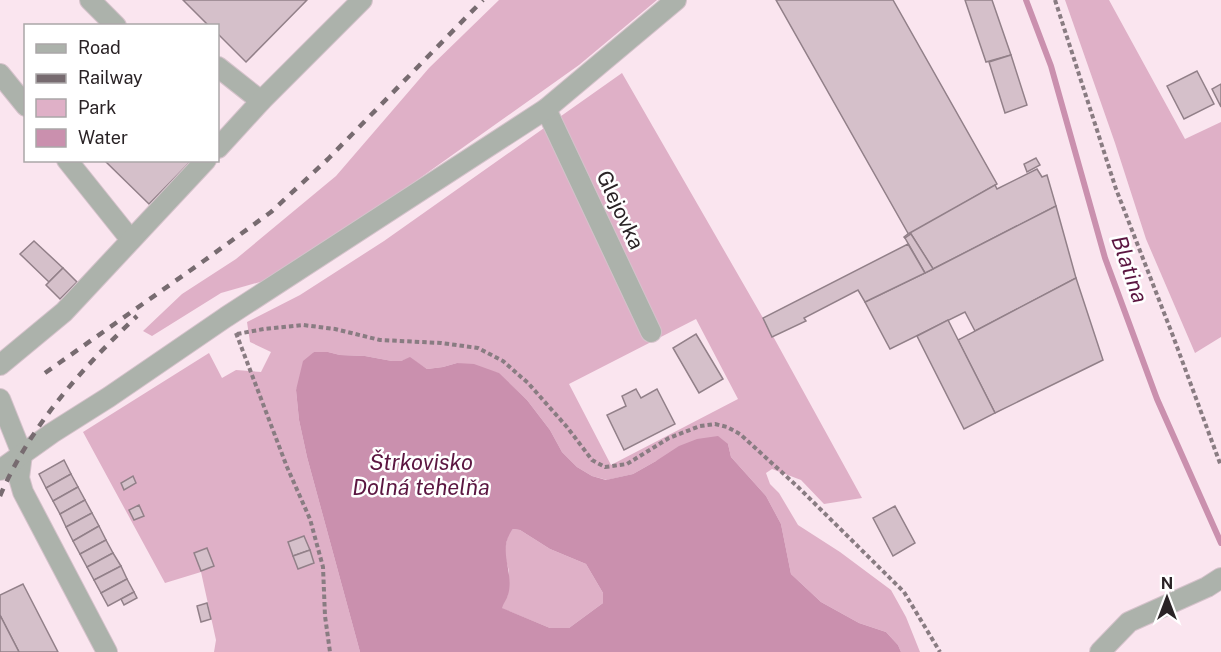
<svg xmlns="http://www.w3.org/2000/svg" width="1221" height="652" viewBox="0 0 1221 652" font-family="'Public Sans',sans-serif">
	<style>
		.green { fill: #dfb0c7; fill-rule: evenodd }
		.water { fill: #ca90ae; fill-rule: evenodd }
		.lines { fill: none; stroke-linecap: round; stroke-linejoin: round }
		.stream { stroke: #ca90ae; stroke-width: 6 }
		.building { fill: #d5c0ca; stroke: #928089; stroke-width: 1.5 }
		.minor-casing { stroke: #d5c2cb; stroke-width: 22 }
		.path { stroke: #897c82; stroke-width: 4; stroke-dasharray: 4.5 3; stroke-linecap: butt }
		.minor { stroke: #acb2ab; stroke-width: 20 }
		.rail { stroke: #776b70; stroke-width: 4.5; stroke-dasharray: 8 8; stroke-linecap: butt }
		.labels { text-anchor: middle; stroke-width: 5; stroke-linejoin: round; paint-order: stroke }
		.street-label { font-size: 21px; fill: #2a2326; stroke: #fff }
		.water-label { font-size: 22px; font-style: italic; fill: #5b1641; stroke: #fff }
	</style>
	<rect width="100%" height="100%" fill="#fae5ef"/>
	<g class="green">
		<path d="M499 0H657L579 65 413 183 274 278 221 293 152 336 143 331 182 294 236 259 336 176 429 68Z"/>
		<path d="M1065 0H1109L1185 139 1221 122V337L1195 353 1146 239 1115 143Z"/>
		<path d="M622 73 763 318 862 498 824 504 801 480 772 469 766 473 770 484 779 493 798 525 840 552 891 590 906 617 920 652H901L898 645 886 632 859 623 821 602 791 574 781 524 766 496 731 457 728 444 656 461 633 474 607 480 592 476 577 467 562 452 550 430 527 400 498 373 457 363 443 367 427 369 410 358 401 361H392L365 356 340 355 328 352H314L296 390 299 420 307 457 360 652H214L216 640 201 572 165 583 83 432 209 353 222 378 236 370 261 372 271 352 250 342 247 322 300 295 384 241ZM696 319 738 399 611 465 569 384Z"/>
		<path d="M513 529 520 530 550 549 586 564 603 593V603L569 628H550L501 608 508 595 509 571 504 553 508 535Z"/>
	</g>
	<path class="water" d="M314 352H328L340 355 365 356 392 361H401L410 357 427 369 443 367 457 363 474 364 499 373 527 400 550 430 562 452 577 467 592 476 606 480 633 474 656 461 679 446 697 439 718 436 728 444 731 457 766 496 781 524 791 574 821 602 859 623 886 632 898 645 901 652H360L307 457 299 420 296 390 303 361ZM513 529 520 530 550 549 586 564 603 593V603L569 628H550L502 608C503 604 507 599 508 595 515 572 496 550 513 529Z"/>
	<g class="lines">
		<path class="stream" d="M1026 0 1051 66 1105 258 1157 399 1221 543"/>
	</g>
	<g class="building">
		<path d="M183 0H307L246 62 218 34V26H209Z"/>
		<path d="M776 0H893L997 184 909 235Z"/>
		<path d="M965 0H992L1011 55 986 62Z"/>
		<path d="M1011 55 1027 105 1005 113 989 62Z"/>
		<path d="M1197 71 1214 104 1184 119 1167 86Z"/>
		<path d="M1221 84V107L1212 89Z"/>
		<path d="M1036 158 1040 165 1027 172 1024 164Z"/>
		<path d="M104 160H192L149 204Z"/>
		<path d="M1037 169 1042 177 1047 175 1056 206 933 269 911 234 905 238 904 237 908 234 995 185 997 189Z"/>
		<path d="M1056 206 1076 278 975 331 965 312 890 349 865 302 933 269Z"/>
		<path d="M911 234 932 267 933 269 925 273 905 238Z"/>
		<path d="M34 241 63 268 49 282 20 254Z"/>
		<path d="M908 244 925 273 865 302 858 290 804 318 806 321 772 337 763 318Z"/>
		<path d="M63 268 77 282 60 299 46 285Z"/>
		<path d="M1076 278 1103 360 995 413 958 340Z"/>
		<path d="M948 320 995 413 964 429 917 336Z"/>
		<path d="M696 334 723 379 699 393 673 348Z"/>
		<path d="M636 389 641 398 657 389 675 424 624 450 607 415 626 406 622 396Z"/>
		<path d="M64 460 71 474 46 488 39 474Z"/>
		<path d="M71 474 78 487 53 501 46 488Z"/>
		<path d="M133 476 136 483 124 490 121 483Z"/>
		<path d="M78 487 85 500 60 514 53 501Z"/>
		<path d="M85 500 92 513 66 527 60 514Z"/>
		<path d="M139 505 144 516 134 520 129 510Z"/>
		<path d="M895 506 915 543 893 556 873 518Z"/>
		<path d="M92 513 99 526 73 541 66 527Z"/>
		<path d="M99 526 106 540 80 554 73 541Z"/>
		<path d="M304 536 310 550 293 556 288 542Z"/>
		<path d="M106 540 113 553 87 567 80 554Z"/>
		<path d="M207 548 214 566 201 571 194 553Z"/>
		<path d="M310 550 314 563 298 569 293 556Z"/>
		<path d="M113 553 121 566 94 580 87 567Z"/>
		<path d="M121 566 127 579 101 593 94 580Z"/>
		<path d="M127 579 134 592 108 606 101 593Z"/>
		<path d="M23 584 58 652H19L0 615V595Z"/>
		<path d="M134 592 137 598 124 605 121 599Z"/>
		<path d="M207 603 211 619 201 622 197 606Z"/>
		<path d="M0 615 19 652H0Z"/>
	</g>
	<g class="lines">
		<g class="minor-casing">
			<g id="minor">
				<path d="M90 0 116 26"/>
				<path d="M218 67 261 101"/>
				<path d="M0 74 26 106"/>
				<path d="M546 109 651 332"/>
				<path d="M218 148 261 101 362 0"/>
				<path d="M67 160 131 240"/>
				<path d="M0 365 64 312 206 160"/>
				<path d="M0 399 22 454 19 478 23 492 107 652"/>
				<path d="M0 470 52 433 109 397 226 317 546 109 676 0"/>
				<path d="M1100 652 1129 622 1207 587 1221 578"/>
			</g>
		</g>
		<g class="path">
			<path d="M1055 0 1116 189 1173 336 1221 466"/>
			<path d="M236 333 287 467 310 519 323 567 325 616 330 652"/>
			<path d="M237 334 264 329 303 325 335 329 380 340 441 343 478 348 503 361 528 383 567 427 592 460 605 467 627 464 669 438 700 426 715 424 727 427 740 434 798 487 904 592 940 652"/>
		</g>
		<use href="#minor" class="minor"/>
		<g class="rail">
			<path d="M45 373 205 260 271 212 328 159 483 0"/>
			<path d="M0 496C30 426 82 368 137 316"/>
		</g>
	</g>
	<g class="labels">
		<g class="street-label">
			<text transform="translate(620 210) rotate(65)" y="7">Glejovka</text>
		</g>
		<g class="water-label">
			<text transform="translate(1130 269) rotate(71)" y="8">Blatina</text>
			<text x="421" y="470">Štrkovisko<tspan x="421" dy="25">Dolná tehelňa</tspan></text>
		</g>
	</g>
	<rect x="24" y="24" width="195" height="138" fill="#ffffff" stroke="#aaa7a8" stroke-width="1.5"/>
	<rect x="36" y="44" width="30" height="9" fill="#acb2ab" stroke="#aaa7a8" stroke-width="1.5"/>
	<text x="78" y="54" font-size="18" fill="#2a2326">Road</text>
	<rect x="36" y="74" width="30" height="9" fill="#776b70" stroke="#aaa7a8" stroke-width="1.5"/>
	<text x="78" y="84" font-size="18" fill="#2a2326">Railway</text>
	<rect x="36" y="99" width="30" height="18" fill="#dfb0c7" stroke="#aaa7a8" stroke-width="1.5"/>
	<text x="78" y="114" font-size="18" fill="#2a2326">Park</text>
	<rect x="36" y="129" width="30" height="18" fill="#ca90ae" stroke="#aaa7a8" stroke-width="1.5"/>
	<text x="78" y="144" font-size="18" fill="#2a2326">Water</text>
	<g transform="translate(1167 598)" stroke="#ffffff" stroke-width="4.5" paint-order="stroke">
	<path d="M0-4.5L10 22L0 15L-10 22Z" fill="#2a2326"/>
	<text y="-9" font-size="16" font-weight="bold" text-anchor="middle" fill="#2a2326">N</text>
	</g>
</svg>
